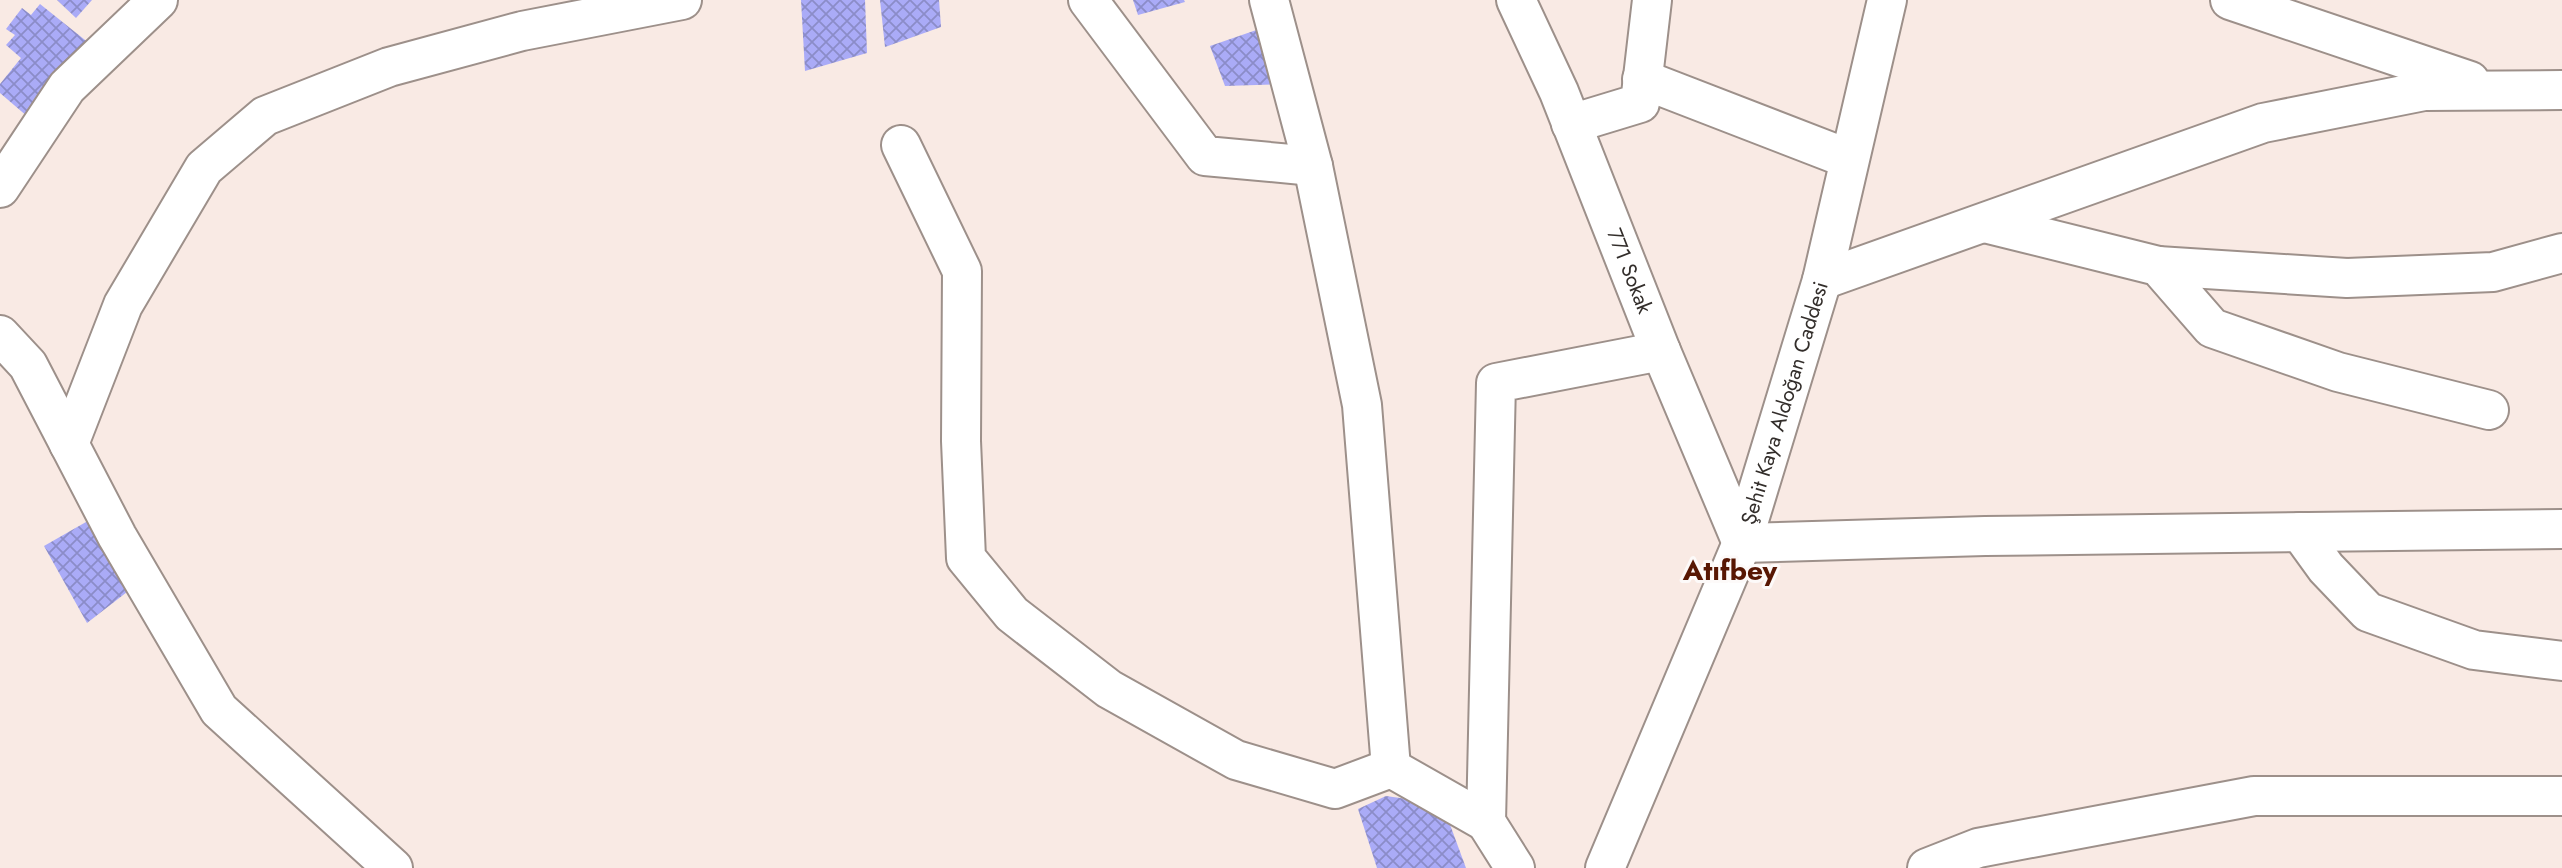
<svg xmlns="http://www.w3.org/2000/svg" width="2562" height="868" viewBox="0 0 2562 868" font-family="Jost,sans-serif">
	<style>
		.building { fill: url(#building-cross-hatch) }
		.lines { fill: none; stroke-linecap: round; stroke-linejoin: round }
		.street-casing { stroke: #9d908a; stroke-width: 42 }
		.secondary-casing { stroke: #9d908a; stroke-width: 42 }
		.street { stroke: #fff; stroke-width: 38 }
		.secondary { stroke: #fff; stroke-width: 38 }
		.labels { text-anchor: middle; stroke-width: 6; stroke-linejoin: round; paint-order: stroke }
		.street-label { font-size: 21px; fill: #332e2b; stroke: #fdfaf9 }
		.district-label { font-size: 28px; font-weight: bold; fill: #581703; stroke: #fdfaf9 }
	</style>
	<defs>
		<pattern id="building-cross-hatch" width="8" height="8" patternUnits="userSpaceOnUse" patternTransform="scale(1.75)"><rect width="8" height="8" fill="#aaabf7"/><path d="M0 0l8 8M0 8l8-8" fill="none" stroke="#8b8cc8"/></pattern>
	</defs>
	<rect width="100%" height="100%" fill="#f9eae4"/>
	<g class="building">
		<path d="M57 0H92L76 18Z"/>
		<path d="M801 0H865L867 53 805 71Z"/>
		<path d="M880 0H939L941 27 885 47Z"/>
		<path d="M1133 0H1184L1185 2 1138 15Z"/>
		<path d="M40 4 90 44 35 123 0 93V84L21 58 6 45 15 35 6 29 22 8 31 15Z"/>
		<path d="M1268 26 1286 84 1225 86 1210 46Z"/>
		<path d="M93 518 103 545 127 592 87 623 44 546Z"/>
		<path d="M1386 796 1414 800 1445 811 1466 868H1377L1358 809Z"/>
	</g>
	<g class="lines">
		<g class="street-casing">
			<g id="street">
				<path d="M1088 0 1205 156 1313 166"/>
				<path d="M1269 0 1313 166 1362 405 1391 768 1486 822"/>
				<path id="s1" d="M1516 0 1559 92 1661 351 1742 543 1985 536 2562 529"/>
				<path d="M2230 0 2470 81"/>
				<path d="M1642 79 1849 159"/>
				<path d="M1571 124 1640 103 1652 0"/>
				<path d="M901 145 962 271 961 441 966 558 1012 614 1109 689 1236 760 1335 789 1391 768"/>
				<path d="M0 188 67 87 158 0"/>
				<path d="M1985 223 2158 266 2212 328 2338 372 2489 410"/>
				<path d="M2158 266 2347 278 2493 272 2562 253"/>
				<path d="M1822 280 2263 123 2424 91 2562 90"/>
				<path d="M0 335 28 365 117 536 219 710 393 868"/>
				<path d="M69 444 123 305 204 168 265 116 389 67 522 31 682 0"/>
				<path d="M2300 532 2326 568 2368 612 2474 650 2562 661"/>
				<path d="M1515 868 1486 822 1496 383 1661 351"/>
				<path d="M1927 868 1978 848 2254 796H2562"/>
			</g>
		</g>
		<g class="secondary-casing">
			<g id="secondary">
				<path id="s2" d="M1605 868 1742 543 1822 280 1887 0"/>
			</g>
		</g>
		<use href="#street" class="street"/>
		<use href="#secondary" class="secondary"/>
	</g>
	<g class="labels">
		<g class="street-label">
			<text dy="7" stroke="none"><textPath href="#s1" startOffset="294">771 Sokak</textPath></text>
			<text dy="7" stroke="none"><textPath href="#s2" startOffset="499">Şehit Kaya Aldoğan Caddesi</textPath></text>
		</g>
		<g class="district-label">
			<text x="1730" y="580">Atıfbey</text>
		</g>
	</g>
</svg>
